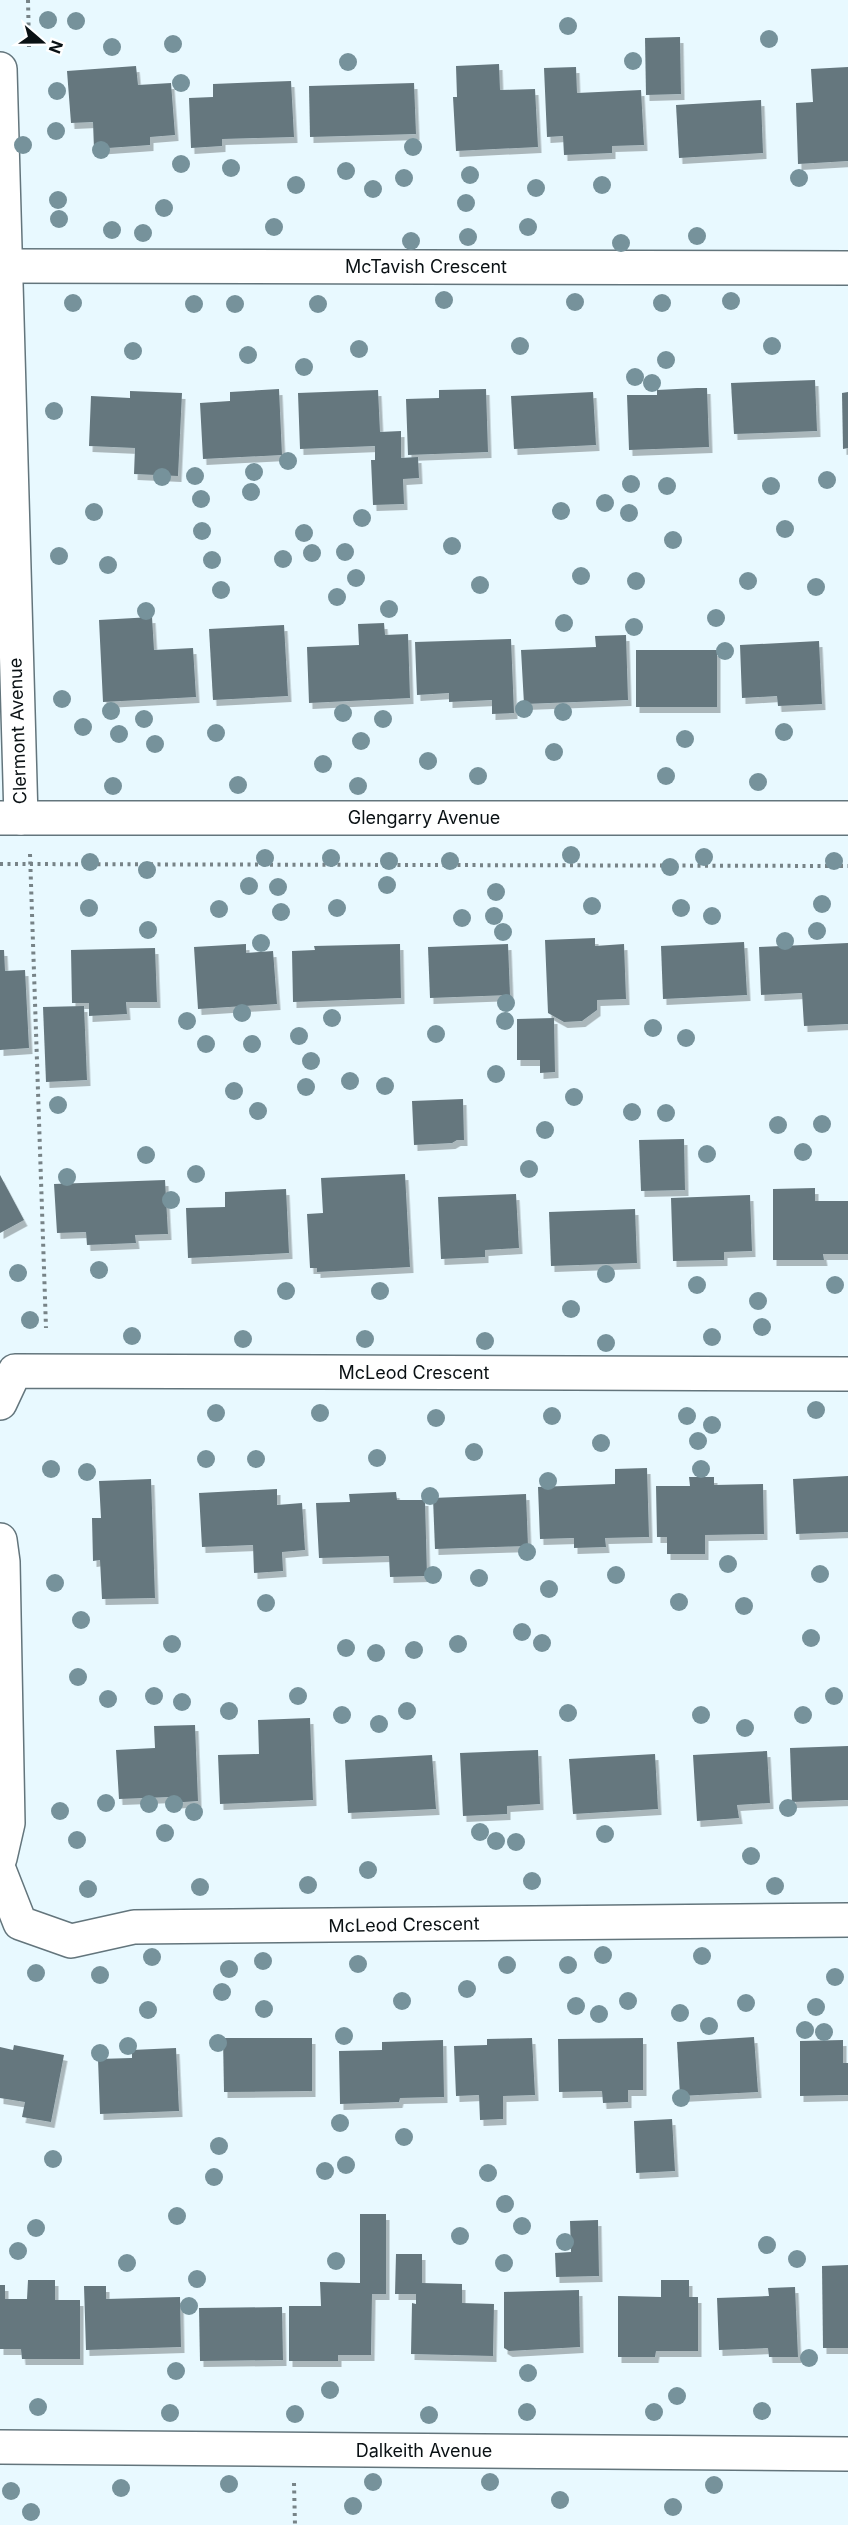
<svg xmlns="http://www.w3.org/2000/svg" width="848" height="2525" viewBox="0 0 848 2525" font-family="Inter,sans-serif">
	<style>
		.building { fill: #65777e; filter: url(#shadow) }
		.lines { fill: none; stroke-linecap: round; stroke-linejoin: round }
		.street-casing { stroke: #63757c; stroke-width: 36 }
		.secondary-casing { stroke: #63757c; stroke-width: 36 }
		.path { stroke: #778387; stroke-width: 4; stroke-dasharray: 3 4.5; stroke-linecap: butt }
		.street { stroke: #fff; stroke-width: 33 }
		.secondary { stroke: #fff; stroke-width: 33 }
		.tree { fill: #76929b }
		.labels { text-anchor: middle; stroke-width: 6; stroke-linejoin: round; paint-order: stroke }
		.street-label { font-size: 18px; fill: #0a1114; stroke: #fff }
	</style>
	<defs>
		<filter id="shadow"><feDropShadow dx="3.5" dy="6" stdDeviation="0" flood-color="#0004"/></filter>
	</defs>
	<rect width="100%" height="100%" fill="#e8f9ff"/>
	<g class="building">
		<path d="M680 37 681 94 646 95 645 38Z"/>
		<path d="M499 64 500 90 535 89 538 147 456 151 453 97H457L456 66Z"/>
		<path d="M136 66 138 85 171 83 175 135 150 137V145L94 149 93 122 71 123 67 71Z"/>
		<path d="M576 67 577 93 641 90 644 145 612 146V153L564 155 563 136 547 137 544 68Z"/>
		<path d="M848 67V161L798 164 796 103 813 102 811 69Z"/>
		<path d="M291 81 294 137 222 139V146L191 148 189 98 213 97V84Z"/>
		<path d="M414 83 416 134 310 137 309 86Z"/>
		<path d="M761 100 763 153 679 158 676 105Z"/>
		<path d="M815 380 817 431 734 434 731 383Z"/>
		<path d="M697 388H707L709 447 629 450 627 395H657V390Z"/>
		<path d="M279 389 282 455 203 459 200 403 230 401V392Z"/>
		<path d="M486 389 488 452 408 455 406 399 439 398V390Z"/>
		<path d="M378 390 380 432 401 431V458L418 457 419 478 403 479 404 504 373 505 371 460H375V446L300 449 298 393Z"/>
		<path d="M130 391 182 393 178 476 134 474 135 448 89 446 91 396 130 398Z"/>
		<path d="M593 392 596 445 514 449 511 396Z"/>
		<path d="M848 392V448L843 449 842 393Z"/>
		<path d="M152 617 154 650 193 648 196 697 103 702 99 620Z"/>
		<path d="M384 623 385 635 408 634 410 698 309 703 307 647 359 645 358 624Z"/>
		<path d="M284 625 288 696 213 700 209 629Z"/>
		<path d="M626 635 628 700 524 704 521 650 596 647 595 636Z"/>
		<path d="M511 639 514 713 492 714V700L449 702V693L417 695 415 642Z"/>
		<path d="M819 641 822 704 778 706 777 696 742 698 740 645Z"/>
		<rect x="636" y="650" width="81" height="57"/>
		<path d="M595 938V946L624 944 626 999 597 1000V1010L582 1021 564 1022 548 1013 545 940Z"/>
		<path d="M744 942 747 995 663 999 661 946Z"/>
		<path d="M848 943V1024L804 1026 802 993 761 995 759 947Z"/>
		<path d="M246 944V953L273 951 277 1004 198 1009 194 947Z"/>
		<path d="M400 944 401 998 293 1002 292 951 315 950 314 946Z"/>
		<path d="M508 944 510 995 430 998 428 947Z"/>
		<path d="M155 948 157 1002H126L127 1014 89 1016V1003H72L71 950Z"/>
		<path d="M0 950H4L5 971 25 970 29 1048 0 1050Z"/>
		<path d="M84 1006 87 1080 46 1082 43 1007Z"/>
		<path d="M554 1018 555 1072 540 1073V1060H517V1019Z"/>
		<path d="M463 1099 464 1140H457L452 1143 414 1145 412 1101Z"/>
		<path d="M684 1139 685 1190 641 1191 639 1140Z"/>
		<path d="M405 1174 410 1267 317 1272V1268H310L307 1214 323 1213 321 1178Z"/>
		<path d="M0 1175 24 1220 0 1233Z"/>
		<path d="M165 1180 168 1234 135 1235 136 1243 87 1245 86 1232 57 1233 54 1184Z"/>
		<path d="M815 1188V1201H848V1254H823L824 1260H773V1189Z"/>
		<path d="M286 1189 289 1253 188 1258 186 1208 225 1207V1192Z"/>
		<path d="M516 1194 519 1248 485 1250V1257L441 1259 438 1197Z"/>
		<path d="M750 1195 752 1251 724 1252V1260L673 1261 671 1198Z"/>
		<path d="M635 1209 637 1263 551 1266 549 1212Z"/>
		<path d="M647 1468 649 1537 605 1538 606 1547 574 1548V1538L540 1539 538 1487 615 1484V1469Z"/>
		<path d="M848 1476V1532L796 1534 793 1479Z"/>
		<path d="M689 1477H714V1485L763 1484 764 1534 705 1535V1554H667V1537H657L656 1486H690Z"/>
		<path d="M151 1479 155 1598 102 1599 100 1560 93 1561 92 1518H101L99 1481Z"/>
		<path d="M277 1489V1505L302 1503 305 1550 282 1552 283 1571 254 1573 253 1545 202 1547 199 1493Z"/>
		<path d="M396 1492 397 1500H425L427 1576 390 1577 389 1556 319 1558 316 1503 350 1502 349 1494Z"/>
		<path d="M526 1494 528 1546 435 1549 433 1498Z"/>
		<path d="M310 1718 313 1800 220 1804 218 1755 259 1754 258 1720Z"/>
		<path d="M195 1725 198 1801 170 1803V1797L119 1799 116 1750 155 1748 154 1726Z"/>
		<path d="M848 1746V1800L792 1802 790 1748Z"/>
		<path d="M538 1750 540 1804 507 1806V1814L463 1816 460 1753Z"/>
		<path d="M767 1751 770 1803 737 1805 739 1818 697 1821 693 1755Z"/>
		<path d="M655 1754 658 1809 573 1814 569 1759Z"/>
		<path d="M432 1755 436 1809 348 1813 345 1760Z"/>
		<path d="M754 2037 758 2092 680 2096 677 2042Z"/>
		<path d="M223 2038H312V2091L224 2092Z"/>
		<path d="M532 2038 535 2095 503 2096V2119L480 2120 479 2095 456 2096 454 2046 487 2045V2039Z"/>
		<path d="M643 2038V2090H628V2102L603 2103 602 2091 559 2092 558 2039Z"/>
		<path d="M443 2040 444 2097 400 2098 399 2102 340 2104 339 2051 382 2050V2042Z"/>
		<path d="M843 2040V2063H848V2095L800 2096V2041Z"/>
		<path d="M14 2045 64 2055 51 2122 22 2117 25 2102 0 2098V2047L13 2050Z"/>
		<path d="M176 2048 179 2111 100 2114 98 2059 132 2058V2050Z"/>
		<path d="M672 2119 675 2171 636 2173 634 2121Z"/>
		<path d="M360 2214H386V2294H372L371 2355H338V2361H289V2306H321L320 2282 360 2283Z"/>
		<path d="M598 2220 599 2276 556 2277 555 2253 571 2252 570 2221Z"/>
		<path d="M396 2254H422V2283L462 2284V2303L494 2304 493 2356 411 2354 412 2303 416 2304V2294H395Z"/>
		<path d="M848 2265V2348H823L822 2266Z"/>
		<path d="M28 2280H55V2300H80V2359H22L21 2349H0V2285H5V2299H27Z"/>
		<path d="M661 2280H689V2297H698V2351H656L655 2357H618V2296L661 2297Z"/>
		<path d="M84 2286H106V2299L180 2297 181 2347 86 2350Z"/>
		<path d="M795 2287 798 2357H769L768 2348 719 2350 717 2298 769 2296 768 2288Z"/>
		<path d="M579 2290 580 2347 509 2351 504 2348V2292Z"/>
		<path d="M282 2307 283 2360 200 2361 199 2308Z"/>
	</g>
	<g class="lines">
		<g class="street-casing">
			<g id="street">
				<path d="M0 69 21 818"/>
				<path d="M5 266 848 268"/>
				<path d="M0 1403 15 1371 848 1374"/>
				<path d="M0 1540 3 1562 8 1823 0 1858"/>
				<path d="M0 1872 20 1923 71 1941 134 1927 848 1920"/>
				<path d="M0 2447 848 2454"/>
			</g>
		</g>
		<g class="secondary-casing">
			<path id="secondary" d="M0 818H848"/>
		</g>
		<g class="path">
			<path d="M28 0 29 47"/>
			<path d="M30 854 46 1328"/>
			<path d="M0 864 848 866"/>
			<path d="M294 2483 295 2525"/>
		</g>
		<use href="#street" class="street"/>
		<use href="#secondary" class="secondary"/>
	</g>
	<g class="tree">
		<circle cx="48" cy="20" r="9"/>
		<circle cx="76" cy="21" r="9"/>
		<circle cx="568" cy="26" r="9"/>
		<circle cx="769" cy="39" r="9"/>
		<circle cx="173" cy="44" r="9"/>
		<circle cx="112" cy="47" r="9"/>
		<circle cx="633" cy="61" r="9"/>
		<circle cx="348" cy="62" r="9"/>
		<circle cx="181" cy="83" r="9"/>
		<circle cx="57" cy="91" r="9"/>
		<circle cx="56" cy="131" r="9"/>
		<circle cx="23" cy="145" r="9"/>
		<circle cx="413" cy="147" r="9"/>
		<circle cx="101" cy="150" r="9"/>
		<circle cx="181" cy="164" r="9"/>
		<circle cx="231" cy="168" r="9"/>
		<circle cx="346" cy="171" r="9"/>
		<circle cx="470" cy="175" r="9"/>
		<circle cx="404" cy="178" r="9"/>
		<circle cx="799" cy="178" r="9"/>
		<circle cx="296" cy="185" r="9"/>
		<circle cx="602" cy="185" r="9"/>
		<circle cx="536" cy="188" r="9"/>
		<circle cx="373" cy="189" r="9"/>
		<circle cx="58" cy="200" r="9"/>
		<circle cx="466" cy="203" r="9"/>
		<circle cx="164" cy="208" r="9"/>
		<circle cx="59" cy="219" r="9"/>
		<circle cx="274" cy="227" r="9"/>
		<circle cx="528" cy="227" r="9"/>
		<circle cx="112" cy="230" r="9"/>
		<circle cx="143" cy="233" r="9"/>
		<circle cx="697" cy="236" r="9"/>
		<circle cx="468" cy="237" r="9"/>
		<circle cx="411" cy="241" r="9"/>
		<circle cx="621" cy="243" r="9"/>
		<circle cx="444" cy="300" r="9"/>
		<circle cx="731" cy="301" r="9"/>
		<circle cx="575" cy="302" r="9"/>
		<circle cx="73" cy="303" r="9"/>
		<circle cx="662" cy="303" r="9"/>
		<circle cx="194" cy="304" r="9"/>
		<circle cx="235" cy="304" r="9"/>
		<circle cx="318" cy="304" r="9"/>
		<circle cx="520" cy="346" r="9"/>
		<circle cx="772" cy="346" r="9"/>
		<circle cx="359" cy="349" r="9"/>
		<circle cx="133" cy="351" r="9"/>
		<circle cx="248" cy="355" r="9"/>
		<circle cx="666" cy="360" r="9"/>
		<circle cx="304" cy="367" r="9"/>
		<circle cx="635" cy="377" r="9"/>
		<circle cx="652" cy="383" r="9"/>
		<circle cx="54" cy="411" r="9"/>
		<circle cx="288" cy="461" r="9"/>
		<circle cx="254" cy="472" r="9"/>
		<circle cx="195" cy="476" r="9"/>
		<circle cx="162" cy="477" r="9"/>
		<circle cx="827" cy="480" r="9"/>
		<circle cx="631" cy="484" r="9"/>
		<circle cx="667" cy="486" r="9"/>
		<circle cx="771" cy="486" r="9"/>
		<circle cx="251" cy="492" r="9"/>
		<circle cx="201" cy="499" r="9"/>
		<circle cx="605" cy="503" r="9"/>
		<circle cx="561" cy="511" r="9"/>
		<circle cx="94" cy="512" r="9"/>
		<circle cx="629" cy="513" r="9"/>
		<circle cx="362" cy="518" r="9"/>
		<circle cx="785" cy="529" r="9"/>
		<circle cx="202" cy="531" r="9"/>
		<circle cx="304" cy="533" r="9"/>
		<circle cx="673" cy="540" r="9"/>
		<circle cx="452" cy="546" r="9"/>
		<circle cx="345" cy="552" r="9"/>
		<circle cx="312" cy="553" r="9"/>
		<circle cx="59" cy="556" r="9"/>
		<circle cx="283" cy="559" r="9"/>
		<circle cx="212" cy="560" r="9"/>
		<circle cx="108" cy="565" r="9"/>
		<circle cx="581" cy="576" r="9"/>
		<circle cx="356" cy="578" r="9"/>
		<circle cx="636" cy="581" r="9"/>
		<circle cx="748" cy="581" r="9"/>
		<circle cx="480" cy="585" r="9"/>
		<circle cx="816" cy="587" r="9"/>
		<circle cx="221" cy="590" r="9"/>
		<circle cx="337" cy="597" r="9"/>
		<circle cx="389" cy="609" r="9"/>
		<circle cx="146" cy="611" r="9"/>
		<circle cx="716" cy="618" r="9"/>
		<circle cx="564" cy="623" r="9"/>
		<circle cx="634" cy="627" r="9"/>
		<circle cx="725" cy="651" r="9"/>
		<circle cx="62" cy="699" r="9"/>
		<circle cx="524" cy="709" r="9"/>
		<circle cx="111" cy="711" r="9"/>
		<circle cx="563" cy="712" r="9"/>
		<circle cx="343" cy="713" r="9"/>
		<circle cx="144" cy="719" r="9"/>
		<circle cx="383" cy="719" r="9"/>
		<circle cx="83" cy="727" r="9"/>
		<circle cx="784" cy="732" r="9"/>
		<circle cx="216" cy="733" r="9"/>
		<circle cx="119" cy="734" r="9"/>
		<circle cx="685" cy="739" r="9"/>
		<circle cx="361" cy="741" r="9"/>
		<circle cx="155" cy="744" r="9"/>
		<circle cx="554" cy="752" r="9"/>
		<circle cx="428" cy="761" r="9"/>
		<circle cx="323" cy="764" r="9"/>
		<circle cx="478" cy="776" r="9"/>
		<circle cx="666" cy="776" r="9"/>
		<circle cx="758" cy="782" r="9"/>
		<circle cx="238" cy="785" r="9"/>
		<circle cx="113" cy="786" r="9"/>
		<circle cx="358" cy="786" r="9"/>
		<circle cx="571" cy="855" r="9"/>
		<circle cx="704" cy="857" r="9"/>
		<circle cx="265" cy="858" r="9"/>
		<circle cx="331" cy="858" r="9"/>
		<circle cx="389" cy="861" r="9"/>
		<circle cx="450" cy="861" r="9"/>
		<circle cx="834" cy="861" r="9"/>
		<circle cx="90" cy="862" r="9"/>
		<circle cx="670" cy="867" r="9"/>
		<circle cx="147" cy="870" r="9"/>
		<circle cx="387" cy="885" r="9"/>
		<circle cx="249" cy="886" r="9"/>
		<circle cx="278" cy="887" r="9"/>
		<circle cx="496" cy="892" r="9"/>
		<circle cx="822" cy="904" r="9"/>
		<circle cx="592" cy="906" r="9"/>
		<circle cx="89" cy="908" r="9"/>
		<circle cx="337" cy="908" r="9"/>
		<circle cx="681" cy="908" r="9"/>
		<circle cx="219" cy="909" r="9"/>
		<circle cx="281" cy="912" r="9"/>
		<circle cx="494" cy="916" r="9"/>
		<circle cx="712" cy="916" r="9"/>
		<circle cx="462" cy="918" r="9"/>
		<circle cx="148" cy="930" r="9"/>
		<circle cx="817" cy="931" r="9"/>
		<circle cx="503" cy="932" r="9"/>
		<circle cx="785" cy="941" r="9"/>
		<circle cx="261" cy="943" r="9"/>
		<circle cx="506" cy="1003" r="9"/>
		<circle cx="242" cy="1013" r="9"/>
		<circle cx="332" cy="1018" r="9"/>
		<circle cx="187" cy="1021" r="9"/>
		<circle cx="505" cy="1021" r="9"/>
		<circle cx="653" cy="1028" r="9"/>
		<circle cx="436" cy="1034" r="9"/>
		<circle cx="299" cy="1036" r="9"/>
		<circle cx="686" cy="1038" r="9"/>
		<circle cx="206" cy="1044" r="9"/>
		<circle cx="252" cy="1044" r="9"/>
		<circle cx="311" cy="1061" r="9"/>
		<circle cx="496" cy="1074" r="9"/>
		<circle cx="350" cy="1081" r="9"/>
		<circle cx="385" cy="1086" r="9"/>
		<circle cx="306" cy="1087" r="9"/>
		<circle cx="234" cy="1091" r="9"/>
		<circle cx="574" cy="1097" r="9"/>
		<circle cx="58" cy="1105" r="9"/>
		<circle cx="258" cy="1111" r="9"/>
		<circle cx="632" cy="1112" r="9"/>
		<circle cx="666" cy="1113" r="9"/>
		<circle cx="822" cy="1124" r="9"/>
		<circle cx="778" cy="1125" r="9"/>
		<circle cx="545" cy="1130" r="9"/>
		<circle cx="803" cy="1152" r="9"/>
		<circle cx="707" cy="1154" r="9"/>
		<circle cx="146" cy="1155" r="9"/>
		<circle cx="529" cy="1169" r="9"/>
		<circle cx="196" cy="1174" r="9"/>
		<circle cx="67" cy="1177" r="9"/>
		<circle cx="171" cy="1200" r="9"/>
		<circle cx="99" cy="1270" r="9"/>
		<circle cx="18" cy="1273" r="9"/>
		<circle cx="606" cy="1274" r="9"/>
		<circle cx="697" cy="1285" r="9"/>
		<circle cx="835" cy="1285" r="9"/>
		<circle cx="286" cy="1291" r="9"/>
		<circle cx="380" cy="1291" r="9"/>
		<circle cx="758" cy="1301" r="9"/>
		<circle cx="571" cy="1309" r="9"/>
		<circle cx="30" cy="1320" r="9"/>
		<circle cx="762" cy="1327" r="9"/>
		<circle cx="132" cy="1336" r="9"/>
		<circle cx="712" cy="1337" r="9"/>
		<circle cx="243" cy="1339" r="9"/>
		<circle cx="365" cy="1339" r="9"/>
		<circle cx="485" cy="1341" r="9"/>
		<circle cx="606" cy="1343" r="9"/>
		<circle cx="816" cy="1410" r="9"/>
		<circle cx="216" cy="1413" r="9"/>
		<circle cx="320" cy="1413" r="9"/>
		<circle cx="552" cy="1416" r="9"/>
		<circle cx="687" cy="1416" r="9"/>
		<circle cx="436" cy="1418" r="9"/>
		<circle cx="712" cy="1425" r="9"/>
		<circle cx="698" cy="1441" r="9"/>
		<circle cx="601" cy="1443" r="9"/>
		<circle cx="474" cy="1452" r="9"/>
		<circle cx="377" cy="1458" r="9"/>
		<circle cx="206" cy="1459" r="9"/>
		<circle cx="256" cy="1459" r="9"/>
		<circle cx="51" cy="1469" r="9"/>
		<circle cx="701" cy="1469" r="9"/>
		<circle cx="87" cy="1472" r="9"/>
		<circle cx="548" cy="1481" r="9"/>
		<circle cx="430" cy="1496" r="9"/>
		<circle cx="527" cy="1552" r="9"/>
		<circle cx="728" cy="1564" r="9"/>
		<circle cx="820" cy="1574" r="9"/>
		<circle cx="433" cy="1575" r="9"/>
		<circle cx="616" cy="1575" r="9"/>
		<circle cx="479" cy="1578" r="9"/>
		<circle cx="55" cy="1583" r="9"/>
		<circle cx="549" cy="1589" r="9"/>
		<circle cx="679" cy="1602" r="9"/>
		<circle cx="266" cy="1603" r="9"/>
		<circle cx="744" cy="1606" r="9"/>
		<circle cx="81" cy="1620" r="9"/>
		<circle cx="522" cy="1632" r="9"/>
		<circle cx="811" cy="1638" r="9"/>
		<circle cx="542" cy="1643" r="9"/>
		<circle cx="172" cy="1644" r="9"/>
		<circle cx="458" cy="1644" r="9"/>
		<circle cx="346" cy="1648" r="9"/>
		<circle cx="414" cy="1650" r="9"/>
		<circle cx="376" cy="1653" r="9"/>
		<circle cx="78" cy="1677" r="9"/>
		<circle cx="154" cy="1696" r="9"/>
		<circle cx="298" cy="1696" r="9"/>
		<circle cx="834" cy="1696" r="9"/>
		<circle cx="108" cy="1699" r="9"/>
		<circle cx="182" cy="1702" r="9"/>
		<circle cx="229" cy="1711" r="9"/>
		<circle cx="407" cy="1711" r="9"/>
		<circle cx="568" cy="1713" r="9"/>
		<circle cx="342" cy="1715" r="9"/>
		<circle cx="701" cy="1715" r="9"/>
		<circle cx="803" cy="1715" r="9"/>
		<circle cx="379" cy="1724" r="9"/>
		<circle cx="745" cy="1728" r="9"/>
		<circle cx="106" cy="1803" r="9"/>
		<circle cx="149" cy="1804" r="9"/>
		<circle cx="174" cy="1804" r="9"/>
		<circle cx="788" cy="1808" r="9"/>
		<circle cx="60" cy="1811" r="9"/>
		<circle cx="194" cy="1812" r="9"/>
		<circle cx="480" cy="1832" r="9"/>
		<circle cx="165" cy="1833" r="9"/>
		<circle cx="605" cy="1834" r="9"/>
		<circle cx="77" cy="1840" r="9"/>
		<circle cx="496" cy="1841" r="9"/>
		<circle cx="516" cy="1842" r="9"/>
		<circle cx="751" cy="1856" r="9"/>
		<circle cx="368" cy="1870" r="9"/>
		<circle cx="532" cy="1881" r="9"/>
		<circle cx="308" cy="1885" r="9"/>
		<circle cx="775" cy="1886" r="9"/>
		<circle cx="200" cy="1887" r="9"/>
		<circle cx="88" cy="1889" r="9"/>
		<circle cx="603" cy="1955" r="9"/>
		<circle cx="702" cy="1956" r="9"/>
		<circle cx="152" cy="1957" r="9"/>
		<circle cx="263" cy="1961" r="9"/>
		<circle cx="358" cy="1964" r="9"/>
		<circle cx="507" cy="1965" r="9"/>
		<circle cx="568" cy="1965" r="9"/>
		<circle cx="229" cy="1969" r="9"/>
		<circle cx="36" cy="1973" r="9"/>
		<circle cx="100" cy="1975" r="9"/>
		<circle cx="835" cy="1977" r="9"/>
		<circle cx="467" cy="1989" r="9"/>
		<circle cx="222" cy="1992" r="9"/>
		<circle cx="402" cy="2001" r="9"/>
		<circle cx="628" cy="2001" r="9"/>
		<circle cx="746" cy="2003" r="9"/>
		<circle cx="576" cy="2006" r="9"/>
		<circle cx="816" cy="2007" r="9"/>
		<circle cx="264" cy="2009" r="9"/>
		<circle cx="148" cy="2010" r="9"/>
		<circle cx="680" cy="2013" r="9"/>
		<circle cx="599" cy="2014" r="9"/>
		<circle cx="709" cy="2026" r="9"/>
		<circle cx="805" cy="2030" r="9"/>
		<circle cx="824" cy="2032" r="9"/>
		<circle cx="344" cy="2036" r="9"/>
		<circle cx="218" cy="2043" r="9"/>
		<circle cx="128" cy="2046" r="9"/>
		<circle cx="100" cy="2053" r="9"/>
		<circle cx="681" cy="2098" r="9"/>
		<circle cx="340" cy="2123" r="9"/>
		<circle cx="404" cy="2137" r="9"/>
		<circle cx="219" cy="2146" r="9"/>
		<circle cx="53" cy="2159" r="9"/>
		<circle cx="346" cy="2165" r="9"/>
		<circle cx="325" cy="2171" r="9"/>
		<circle cx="488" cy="2173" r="9"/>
		<circle cx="214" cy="2177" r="9"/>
		<circle cx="505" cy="2204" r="9"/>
		<circle cx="177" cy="2216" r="9"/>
		<circle cx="522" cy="2226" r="9"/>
		<circle cx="36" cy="2228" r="9"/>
		<circle cx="460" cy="2236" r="9"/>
		<circle cx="565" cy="2242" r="9"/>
		<circle cx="767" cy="2245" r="9"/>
		<circle cx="18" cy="2251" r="9"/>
		<circle cx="797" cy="2259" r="9"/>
		<circle cx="336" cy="2261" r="9"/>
		<circle cx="127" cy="2263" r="9"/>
		<circle cx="504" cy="2263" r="9"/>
		<circle cx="197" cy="2279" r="9"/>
		<circle cx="189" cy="2306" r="9"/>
		<circle cx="809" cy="2358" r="9"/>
		<circle cx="176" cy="2371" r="9"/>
		<circle cx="528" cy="2373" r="9"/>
		<circle cx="330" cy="2390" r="9"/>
		<circle cx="677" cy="2396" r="9"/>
		<circle cx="38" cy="2407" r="9"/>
		<circle cx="762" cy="2411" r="9"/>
		<circle cx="527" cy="2412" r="9"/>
		<circle cx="654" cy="2412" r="9"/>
		<circle cx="170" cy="2413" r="9"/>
		<circle cx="295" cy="2414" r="9"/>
		<circle cx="429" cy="2415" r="9"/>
		<circle cx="373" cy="2482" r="9"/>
		<circle cx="490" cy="2482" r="9"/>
		<circle cx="229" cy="2484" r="9"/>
		<circle cx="714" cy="2485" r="9"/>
		<circle cx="121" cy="2488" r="9"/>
		<circle cx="11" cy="2491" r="9"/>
		<circle cx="560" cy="2500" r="9"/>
		<circle cx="353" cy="2506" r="9"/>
		<circle cx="673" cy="2507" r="9"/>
		<circle cx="31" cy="2512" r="9"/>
	</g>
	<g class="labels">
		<g class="street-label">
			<text x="426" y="273">McTavish Crescent</text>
			<text transform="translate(18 731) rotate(-92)" y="6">Clermont Avenue</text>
			<text x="424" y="824">Glengarry Avenue</text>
			<text x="414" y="1379">McLeod Crescent</text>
			<text transform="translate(404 1925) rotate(-1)" y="6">McLeod Crescent</text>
			<text x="424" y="2457">Dalkeith Avenue</text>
		</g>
	</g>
	<g transform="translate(42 42) rotate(110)" stroke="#ffffff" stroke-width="4.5" paint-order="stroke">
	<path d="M0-4.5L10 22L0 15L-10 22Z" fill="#0a1114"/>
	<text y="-9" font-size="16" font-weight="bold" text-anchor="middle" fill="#0a1114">N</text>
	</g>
</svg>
